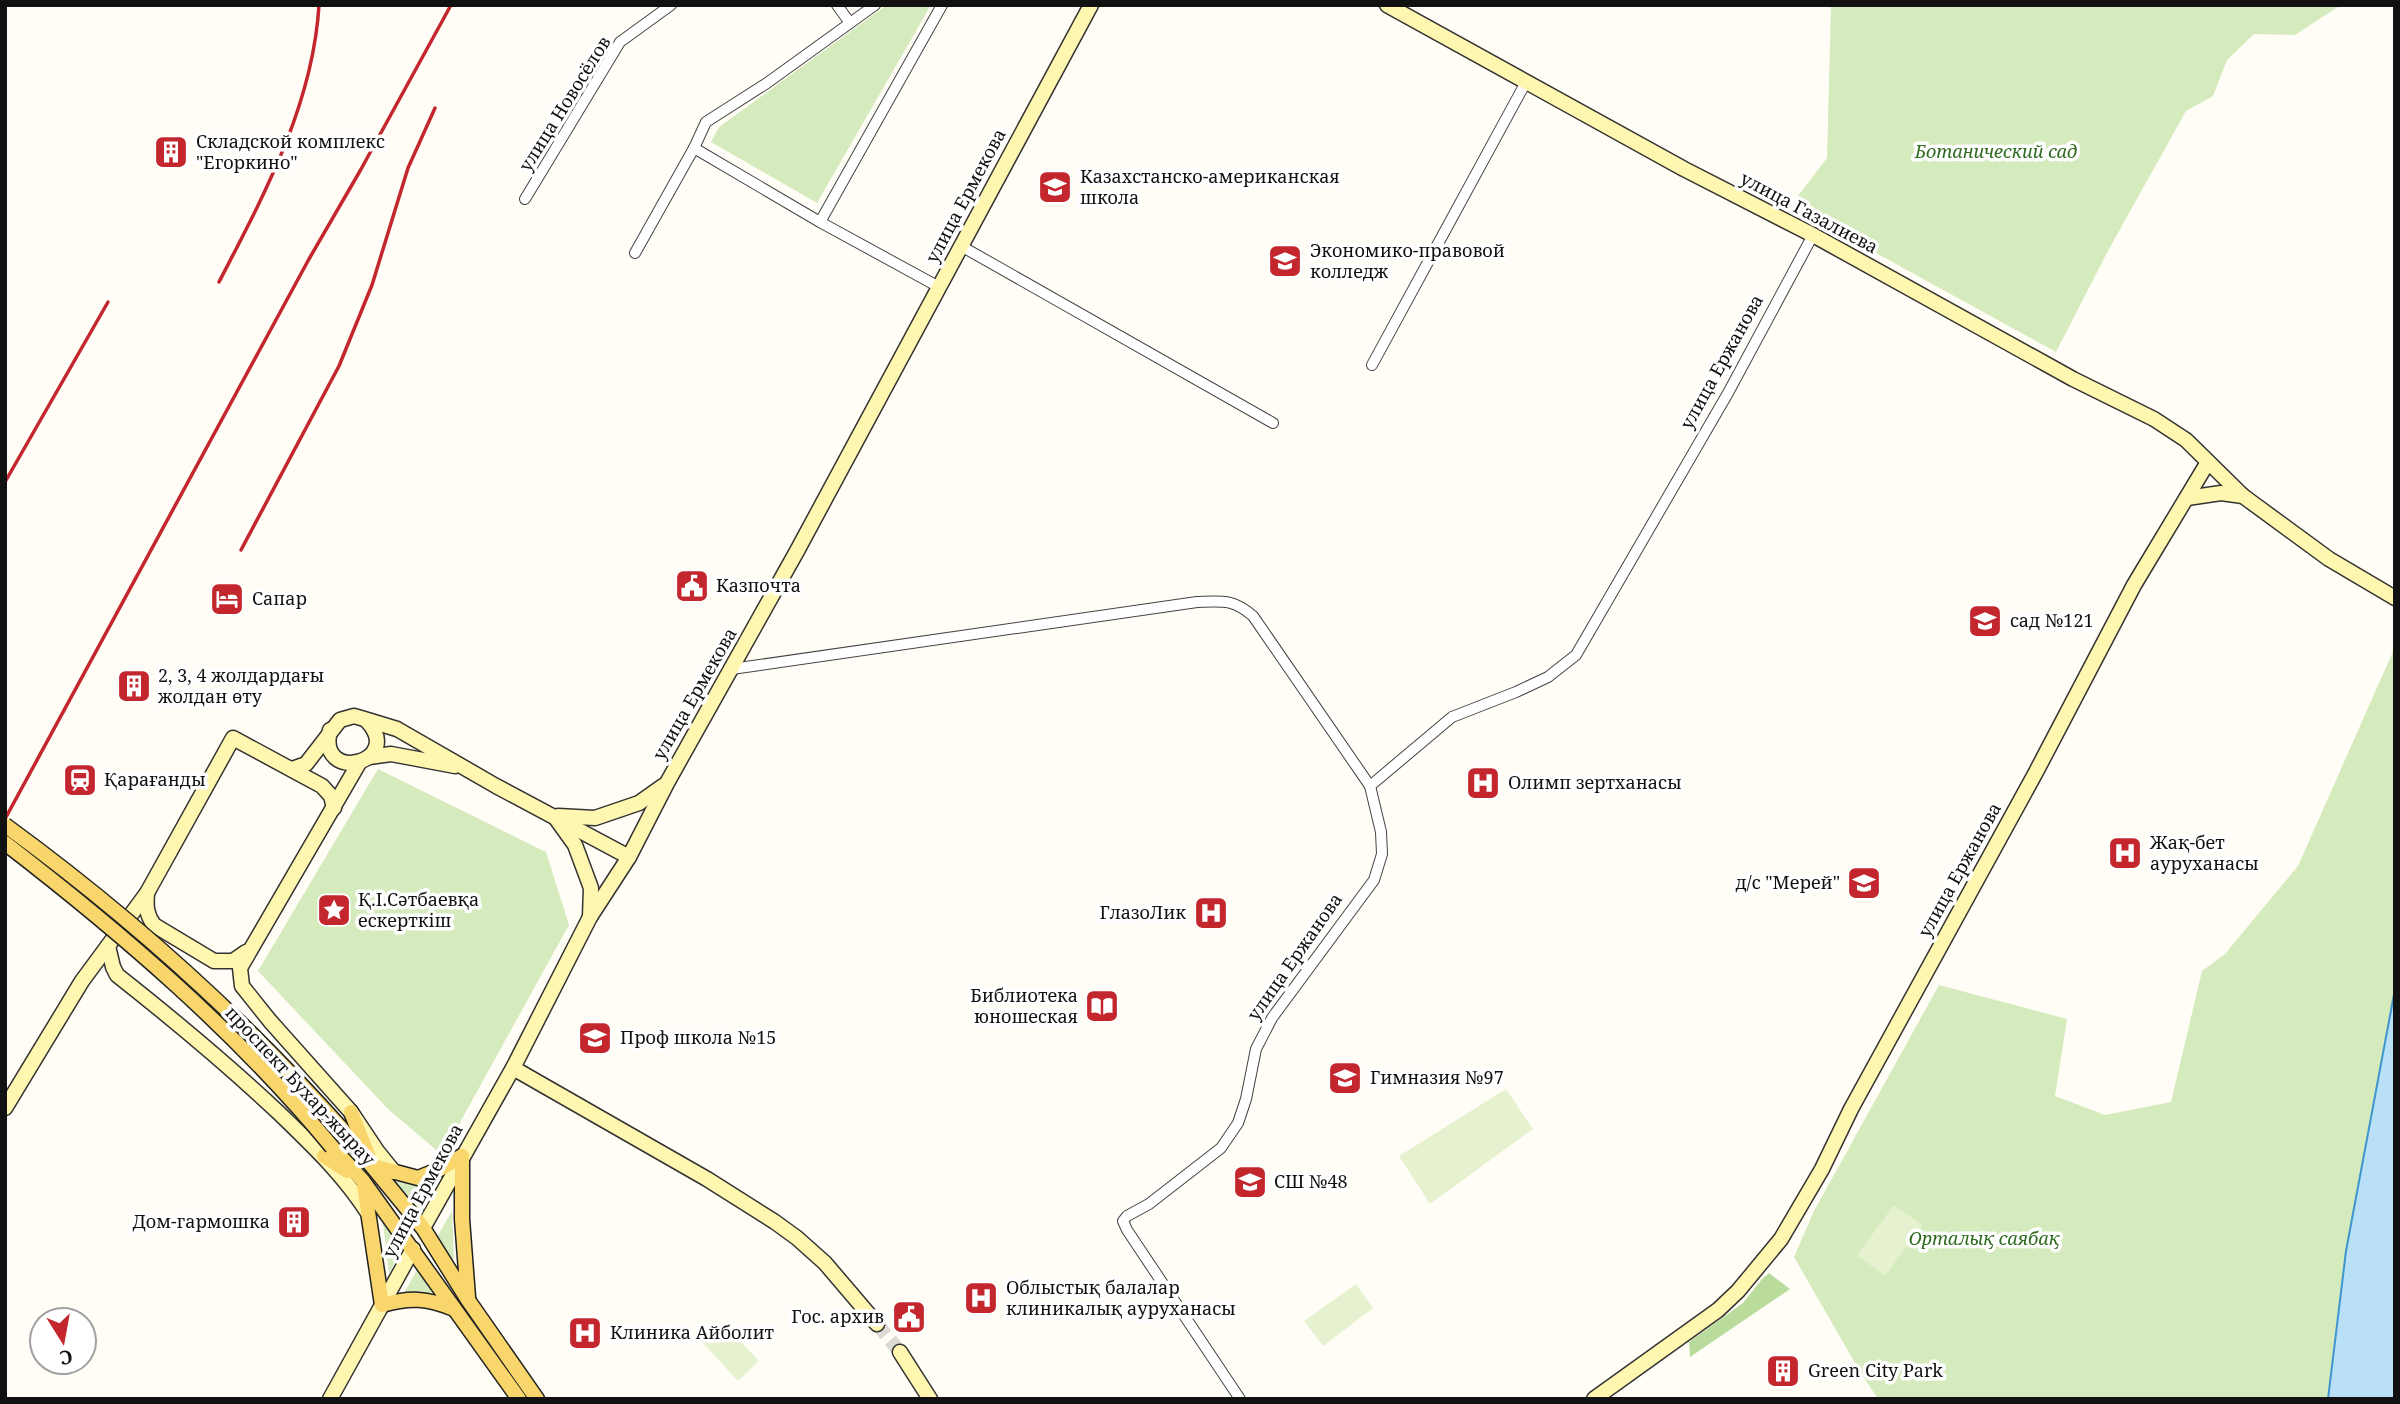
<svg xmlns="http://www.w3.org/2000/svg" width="2400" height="1404" viewBox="0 0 2400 1404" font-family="'Noto Serif',serif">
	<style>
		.green { fill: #d5ebbd }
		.forest { fill: #b9dc9c }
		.pitch { fill: #e6f2cf }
		.water { fill: #b9e0f7; stroke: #3f96cf; stroke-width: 2 }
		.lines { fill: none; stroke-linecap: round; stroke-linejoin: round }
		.secondary-tunnel { stroke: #dbdad3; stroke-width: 14; stroke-dasharray: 14 7; stroke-linecap: butt }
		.street-casing { stroke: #444; stroke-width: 12 }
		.secondary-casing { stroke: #333; stroke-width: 17 }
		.primary-casing { stroke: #222; stroke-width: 17 }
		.street { stroke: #fff; stroke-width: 10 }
		.secondary { stroke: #fff6b0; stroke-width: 14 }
		.primary { stroke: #f9d66b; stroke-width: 14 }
		.rail { stroke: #c4262e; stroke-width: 3.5 }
		.primary-bridge-casing { stroke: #222; stroke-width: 17; stroke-linecap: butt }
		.primary-bridge { stroke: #f9d66b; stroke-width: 14 }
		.labels { text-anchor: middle; stroke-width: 7; stroke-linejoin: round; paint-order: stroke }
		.street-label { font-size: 18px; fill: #111; stroke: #fff }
		.poi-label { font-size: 18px; fill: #111; stroke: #fff; text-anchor: start }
		.park-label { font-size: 18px; font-style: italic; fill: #2f6b1f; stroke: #fff }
	</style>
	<rect width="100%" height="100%" fill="#fffdf5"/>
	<g class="green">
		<path d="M887 5H931L817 203 711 142 719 127Z"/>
		<path d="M1831 5H2341L2295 35 2254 34 2227 60 2213 96 2186 111 2109 249 2056 352 1818 221 1794 201 1827 158Z"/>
		<path d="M2395 647V1399H1878L1859 1370 1794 1257 1814 1211 1939 985 2067 1019 2055 1096 2105 1115 2171 1102 2202 971 2225 954 2298 866Z"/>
		<path d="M378 769 546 852 569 925 442 1155 388 1109 258 971Z"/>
		<path d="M394 1181 435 1189 421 1215Z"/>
		<path d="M452 1211 454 1261 437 1237Z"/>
		<path d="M383 1223 402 1247 389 1274Z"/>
		<path d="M418 1268 436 1295 404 1293Z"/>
	</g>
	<path class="forest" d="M1769 1273 1790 1289 1690 1357 1689 1342 1743 1303 1762 1279Z"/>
	<g class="pitch">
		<path d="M1506 1089 1533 1129 1430 1204 1399 1156Z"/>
		<path d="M1894 1205 1922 1225 1885 1276 1857 1255Z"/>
		<path d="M1356 1284 1373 1308 1323 1346 1304 1321Z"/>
		<path d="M723 1323 759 1361 738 1381 702 1342Z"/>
	</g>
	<path class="water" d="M2395 989V1399H2328L2346 1251Z"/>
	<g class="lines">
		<path class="secondary-tunnel" d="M877 1324 900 1352"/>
		<g class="street-casing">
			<g id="street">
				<path d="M837 5 850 23"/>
				<path d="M694 148 820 222 939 287"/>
				<path d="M525 199 620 42 671 5"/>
				<path d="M820 222 942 5"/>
				<path d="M961 246 1273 423"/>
				<path d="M635 253 694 148 706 122 767 83 875 5"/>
				<path d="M1372 365 1526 82"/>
				<path d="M732 669 1197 602C1223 601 1233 599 1253 616L1370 786 1381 832 1382 854 1374 880 1272 1018 1256 1049 1246 1099 1238 1123 1221 1148 1149 1204 1127 1216 1123 1221 1127 1230 1240 1399"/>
				<path d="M1370 786 1452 717 1516 692 1548 677 1576 655 1728 393 1813 235"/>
			</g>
		</g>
		<g class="secondary-casing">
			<g id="secondary">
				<path d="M1387 5 1684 169 1813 235 2073 379 2154 419 2186 440 2243 496 2329 559 2395 598"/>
				<path d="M2187 498 2221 493 2243 496"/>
				<path d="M330 730C316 785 406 763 367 721"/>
				<path d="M369 757 391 754 455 766"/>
				<path d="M359 763 240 968 242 986 270 1021 351 1112 377 1151 394 1172"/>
				<path d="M292 769 306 764 340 720 354 716 361 718 397 729 496 786 629 857"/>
				<path d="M558 816 595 818 639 803 663 786"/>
				<path d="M557 820 575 845 591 888 590 917"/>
				<path d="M147 893C146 906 146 914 154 925L214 961H233L246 952"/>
				<path d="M108 946 113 967 117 975C174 1020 227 1064 279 1113 312 1145 343 1174 368 1213"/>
				<path d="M513 1068 707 1179 775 1222 797 1238 825 1263 877 1324"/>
				<path d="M5 1108 82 981 147 893 233 738 322 786 331 796 334 808"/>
				<path d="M423 1228 513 1068 590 917 629 857 667 783 797 551 1091 5"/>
				<path d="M900 1352 930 1399"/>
				<path d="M330 1399 413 1249"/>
				<path d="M1594 1399 1718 1310 1738 1291 1781 1239 1822 1169 1851 1109 2036 772 2134 585 2208 462"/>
			</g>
		</g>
		<g class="primary-casing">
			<g id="primary">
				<path d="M351 1112 368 1155"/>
				<path d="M340 1127 423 1228 468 1300 537 1399"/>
				<path d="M332 1147 363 1181 519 1399"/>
				<path d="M324 1156 347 1171"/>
				<path d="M462 1156V1219L468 1297"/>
				<path d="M373 1166 418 1178 440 1169 462 1156"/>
				<path d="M364 1185 382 1305C410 1297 427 1298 454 1309"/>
			</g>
		</g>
		<use href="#street" class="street"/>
		<use href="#secondary" class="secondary"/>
		<use href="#primary" class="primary"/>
		<g class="rail">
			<path d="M219 282C264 195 313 105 319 5"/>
			<path d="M5 482 108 302"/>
			<path d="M241 550 339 366 372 285 408 168 435 108"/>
			<path d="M5 819 309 259 360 171 451 5"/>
		</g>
		<g class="primary-bridge-casing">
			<g id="primary-bridge">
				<path d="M5 825C127 914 239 1014 340 1127"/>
				<path d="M5 843C123 934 237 1032 332 1147"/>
			</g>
		</g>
		<use href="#primary-bridge" class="primary-bridge"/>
	</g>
	<defs>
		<g id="building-square" transform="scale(1.75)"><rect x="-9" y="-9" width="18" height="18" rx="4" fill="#c4262e" stroke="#fff"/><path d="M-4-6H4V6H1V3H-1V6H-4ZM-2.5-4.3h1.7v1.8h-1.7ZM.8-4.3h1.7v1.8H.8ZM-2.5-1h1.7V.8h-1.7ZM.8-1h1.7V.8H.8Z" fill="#fff"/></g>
		<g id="school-square" transform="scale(1.75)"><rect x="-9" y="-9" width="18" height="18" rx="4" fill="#c4262e" stroke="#fff"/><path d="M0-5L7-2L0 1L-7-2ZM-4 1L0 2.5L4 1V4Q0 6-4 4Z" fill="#fff"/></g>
		<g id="university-square" transform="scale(1.75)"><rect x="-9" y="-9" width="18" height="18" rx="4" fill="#c4262e" stroke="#fff"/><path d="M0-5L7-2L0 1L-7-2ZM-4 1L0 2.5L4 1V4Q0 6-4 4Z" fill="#fff"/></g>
		<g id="civic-square" transform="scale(1.75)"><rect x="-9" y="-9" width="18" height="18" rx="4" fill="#c4262e" stroke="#fff"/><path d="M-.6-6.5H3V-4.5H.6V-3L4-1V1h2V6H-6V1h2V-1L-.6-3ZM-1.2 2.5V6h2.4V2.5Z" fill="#fff"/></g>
		<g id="hotel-square" transform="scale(1.75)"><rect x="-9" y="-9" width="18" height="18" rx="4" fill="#c4262e" stroke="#fff"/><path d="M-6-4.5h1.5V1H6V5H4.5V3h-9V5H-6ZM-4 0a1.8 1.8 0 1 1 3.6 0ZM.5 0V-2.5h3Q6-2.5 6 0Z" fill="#fff"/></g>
		<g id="station-square" transform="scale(1.75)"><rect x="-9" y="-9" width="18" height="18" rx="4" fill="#c4262e" stroke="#fff"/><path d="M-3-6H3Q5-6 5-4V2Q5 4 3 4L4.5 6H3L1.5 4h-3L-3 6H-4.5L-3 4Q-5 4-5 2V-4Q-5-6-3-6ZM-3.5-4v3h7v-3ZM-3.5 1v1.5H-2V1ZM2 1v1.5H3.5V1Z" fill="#fff"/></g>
		<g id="hospital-square" transform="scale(1.75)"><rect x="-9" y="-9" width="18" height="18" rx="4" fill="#c4262e" stroke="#fff"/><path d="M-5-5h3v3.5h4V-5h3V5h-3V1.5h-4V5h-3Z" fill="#fff"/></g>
		<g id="sight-square" transform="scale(1.75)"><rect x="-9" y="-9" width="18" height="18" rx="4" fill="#c4262e" stroke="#fff"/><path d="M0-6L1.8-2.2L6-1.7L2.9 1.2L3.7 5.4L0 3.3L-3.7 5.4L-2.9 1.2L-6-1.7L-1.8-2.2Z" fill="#fff"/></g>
		<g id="library-square" transform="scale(1.75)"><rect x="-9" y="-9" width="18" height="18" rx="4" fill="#c4262e" stroke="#fff"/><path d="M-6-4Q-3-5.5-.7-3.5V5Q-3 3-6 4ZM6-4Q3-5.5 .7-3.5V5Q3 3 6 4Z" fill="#fff"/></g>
	</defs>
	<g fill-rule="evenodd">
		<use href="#building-square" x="171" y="152"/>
		<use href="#school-square" x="1055" y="187"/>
		<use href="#university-square" x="1285" y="261"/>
		<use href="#civic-square" x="692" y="586"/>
		<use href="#hotel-square" x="227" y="599"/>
		<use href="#school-square" x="1985" y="621"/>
		<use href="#building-square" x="134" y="686"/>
		<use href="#station-square" x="80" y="780"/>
		<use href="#hospital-square" x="1483" y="783"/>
		<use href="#hospital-square" x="2125" y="853"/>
		<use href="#school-square" x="1864" y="883"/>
		<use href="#sight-square" x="334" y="910"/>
		<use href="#hospital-square" x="1211" y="913"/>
		<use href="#library-square" x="1102" y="1006"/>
		<use href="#university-square" x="595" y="1038"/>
		<use href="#school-square" x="1345" y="1078"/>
		<use href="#school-square" x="1250" y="1182"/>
		<use href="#building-square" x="294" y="1222"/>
		<use href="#hospital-square" x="981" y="1298"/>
		<use href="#civic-square" x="909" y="1317"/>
		<use href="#hospital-square" x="585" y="1333"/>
		<use href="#building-square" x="1783" y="1371"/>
	</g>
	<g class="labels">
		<g class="street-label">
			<text transform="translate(565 104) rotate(-58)" y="6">улица Новосёлов</text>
			<text transform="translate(966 196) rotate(-62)" y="6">улица Ермекова</text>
			<text transform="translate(1809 213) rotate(28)" y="6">улица Газалиева</text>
			<text transform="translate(1722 362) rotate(-61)" y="6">улица Ержанова</text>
			<text transform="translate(695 694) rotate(-60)" y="6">улица Ермекова</text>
			<text transform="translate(1960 870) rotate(-61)" y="6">улица Ержанова</text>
			<text transform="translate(1295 957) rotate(-55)" y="6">улица Ержанова</text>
			<text transform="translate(300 1086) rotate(47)" y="6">проспект Бухар-жырау</text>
			<text transform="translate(423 1191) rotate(-62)" y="6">улица Ермекова</text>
		</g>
		<g class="poi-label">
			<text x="196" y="148">Складской комплекс<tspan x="196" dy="21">"Егоркино"</tspan></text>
			<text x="1080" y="183">Казахстанско-американская<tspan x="1080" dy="21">школа</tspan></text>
			<text x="1310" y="257">Экономико-правовой<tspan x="1310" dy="21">колледж</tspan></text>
			<text x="716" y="592">Казпочта</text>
			<text x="252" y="605">Сапар</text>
			<text x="2010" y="627">сад №121</text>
			<text x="158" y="682">2, 3, 4 жолдардағы<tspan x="158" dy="21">жолдан өту</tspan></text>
			<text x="104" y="786">Қарағанды</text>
			<text x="1508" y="789">Олимп зертханасы</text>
			<text x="2150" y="849">Жақ-бет<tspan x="2150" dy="21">ауруханасы</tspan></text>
			<text x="1840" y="889" text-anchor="end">д/с "Мерей"</text>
			<text x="358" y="906">Қ.І.Сәтбаевқа<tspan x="358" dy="21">ескерткіш</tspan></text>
			<text x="1186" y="919" text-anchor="end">ГлазоЛик</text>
			<text x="1078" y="1002" text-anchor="end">Библиотека<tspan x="1078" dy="21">юношеская</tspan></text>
			<text x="620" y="1044">Проф школа №15</text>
			<text x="1370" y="1084">Гимназия №97</text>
			<text x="1274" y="1188">СШ №48</text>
			<text x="270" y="1228" text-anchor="end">Дом-гармошка</text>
			<text x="1006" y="1294">Облыстық балалар<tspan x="1006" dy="21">клиникалық ауруханасы</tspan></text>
			<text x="884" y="1323" text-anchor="end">Гос. архив</text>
			<text x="610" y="1339">Клиника Айболит</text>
			<text x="1808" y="1377">Green City Park</text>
		</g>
		<g class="park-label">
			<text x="1996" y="158">Ботанический сад</text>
			<text x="1984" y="1245">Орталық саябақ</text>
		</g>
	</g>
	<rect width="2400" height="1404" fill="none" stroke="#111111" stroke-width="14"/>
	<g transform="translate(63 1341) rotate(169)"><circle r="33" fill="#ffffff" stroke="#a0a0a0" stroke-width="2"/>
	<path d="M0-5L12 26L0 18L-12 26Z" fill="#c4262e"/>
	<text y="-10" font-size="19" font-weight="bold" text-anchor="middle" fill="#111111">С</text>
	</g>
</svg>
